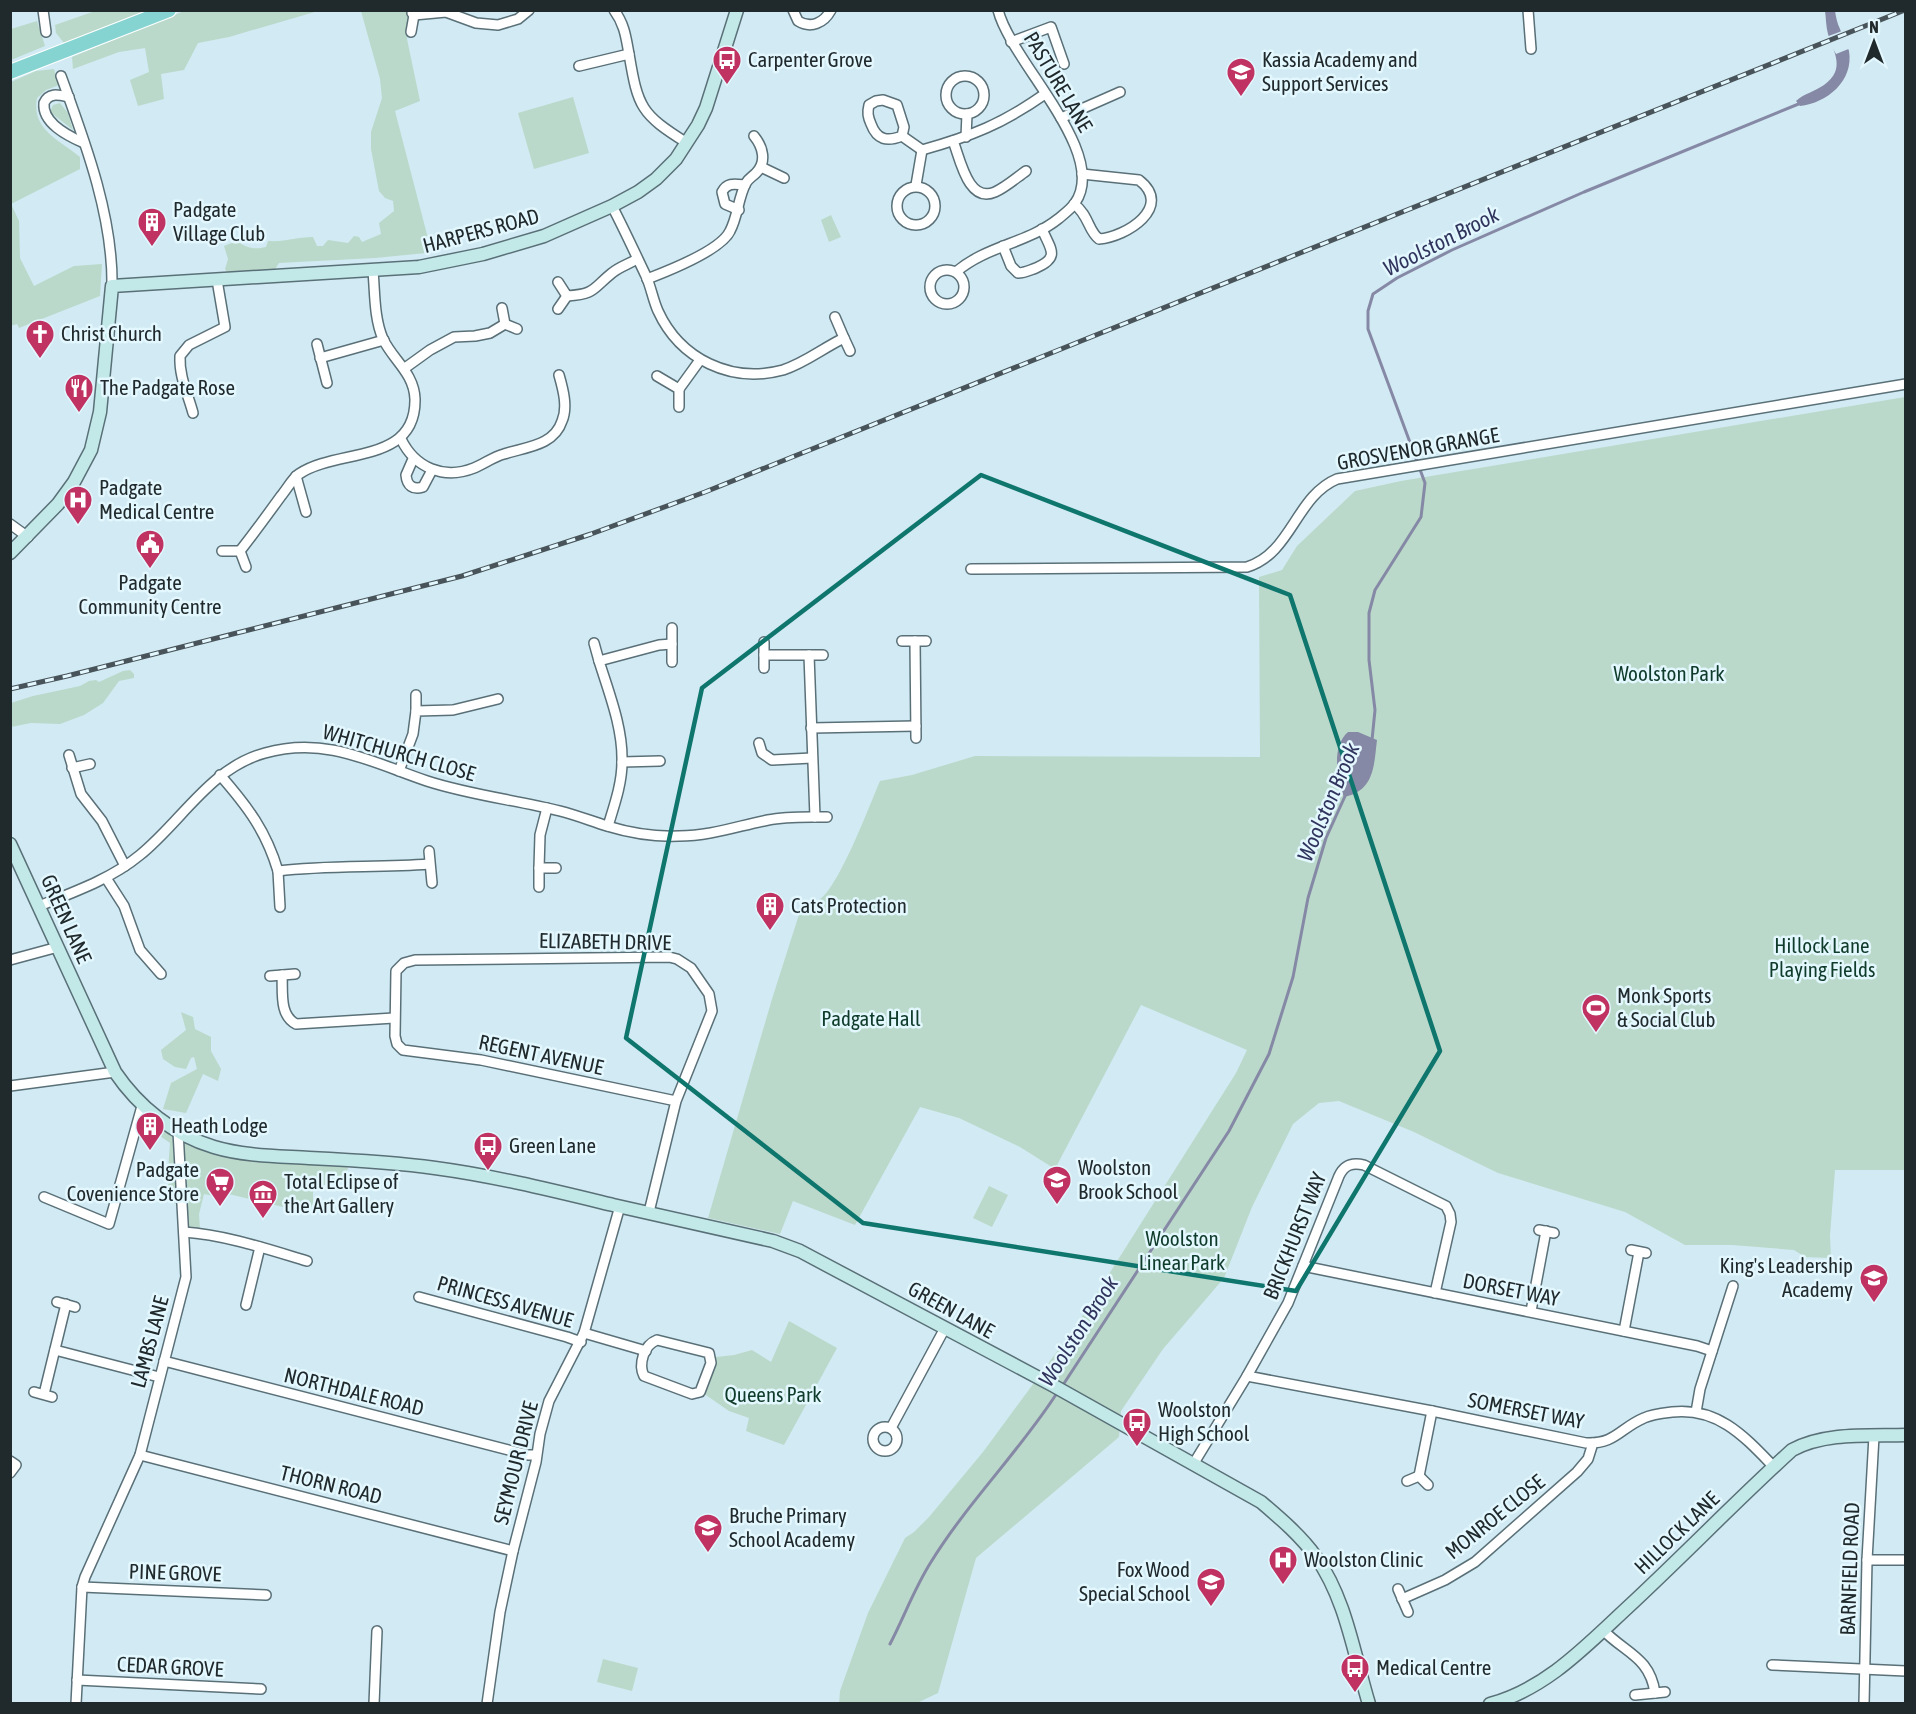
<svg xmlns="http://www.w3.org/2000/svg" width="1916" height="1714" viewBox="0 0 1916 1714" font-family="'Asap Condensed',sans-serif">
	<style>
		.green { fill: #bad9ca }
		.water { fill: #8689a5 }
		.pier { fill: #d2eaf3 }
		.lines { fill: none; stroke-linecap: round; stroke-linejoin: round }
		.stream { stroke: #8689a5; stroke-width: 3 }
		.street-casing { stroke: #5a7078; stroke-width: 12 }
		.secondary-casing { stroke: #5a7078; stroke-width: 15 }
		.primary-casing { stroke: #fff; stroke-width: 16 }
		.street { stroke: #fff; stroke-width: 9 }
		.secondary { stroke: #c2e9e8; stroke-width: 12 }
		.primary { stroke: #86d4d2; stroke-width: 14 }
		.rail-casing { stroke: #485459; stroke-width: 5 }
		.rail { stroke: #e3f7fe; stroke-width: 3; stroke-dasharray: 9; stroke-linecap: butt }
		.marked { fill: none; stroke: #0f766e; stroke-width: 4.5; stroke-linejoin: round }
		.labels { text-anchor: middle; stroke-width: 5; stroke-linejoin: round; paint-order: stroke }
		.poi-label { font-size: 21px; fill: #20292c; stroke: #e3f7fe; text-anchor: start }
		.street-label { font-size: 21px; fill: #20292c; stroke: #e3f7fe }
		.park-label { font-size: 21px; fill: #0f3b2a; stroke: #e3f7fe }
		.water-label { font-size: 22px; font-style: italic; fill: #31345d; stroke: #e3f7fe }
	</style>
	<rect width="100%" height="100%" fill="#d2eaf3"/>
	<g class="green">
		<path d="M95 11V10L145 11 64 43 56 33 55 25Z"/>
		<path d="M184 11H318L229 37 198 43 184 70 161 74 164 99 138 106 130 80 149 72 145 48 119 52 73 69 72 57Z"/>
		<path d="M361 11 410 12 407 39 420 101 395 111 431 250 426 253 375 258 279 263 272 274 254 275 248 270 240 274 229 275 225 269 228 259 224 246 237 241C247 248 254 250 266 247L268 241C287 242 296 237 313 237L317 246H323L328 240 348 243 354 236 359 237 362 242 381 234 379 223 394 211 393 201 385 198 379 191 371 149V132L382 98 380 79Z"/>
		<path d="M37 21 45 46 11 60V29Z"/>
		<path d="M54 69 59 85 46 90 37 98C31 130 60 140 80 157V169L11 204 19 221 20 258 34 286 74 266 102 264 100 296 19 328 17 324 10 326 11 82 36 71Z"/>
		<path d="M573 97 589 153 534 169 518 113Z"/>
		<path d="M60 103 68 113 73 130 50 112 53 105Z"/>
		<path d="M831 215 841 237 829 242 821 220Z"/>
		<path d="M1905 397V1170H1835L1830 1236 1831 1258 1805 1257 1794 1250 1732 1245H1685L1625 1212 1498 1173 1414 1132 1339 1101 1319 1103 1293 1124 1252 1207 1224 1278 1163 1349 1121 1411 1119 1437 976 1558 938 1693 917 1703 839 1704 840 1691 868 1613 905 1538 914 1532 929 1517 983 1452 1078 1323 1236 1073 1247 1050 1141 1005 1055 1169 1020 1147 959 1118 920 1107 855 1225 793 1201 780 1234 708 1218 772 999 803 902C807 902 814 903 817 901 837 893 870 804 880 781L912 775 975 756 1260 757 1259 577 1282 570 1297 546 1355 491 1401 481Z"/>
		<path d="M130 670 134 674V678L119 681 103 703 84 715 60 724 31 723 11 727V703L33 696 80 686 89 681 96 680 99 682 123 671Z"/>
		<path d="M181 1012 193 1017 195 1029 211 1037V1051L221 1069 218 1081 203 1074 186 1113 163 1109 171 1083 197 1069 194 1057 191 1058 186 1069 175 1067 163 1059 161 1050 186 1030Z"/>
		<path d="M148 1113 187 1142 343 1158 348 1169 343 1176H335L334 1184 324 1185 313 1184V1214L220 1192 218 1197 204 1194 199 1214 200 1230 186 1229 176 1204 167 1200 163 1190 170 1182 168 1171 170 1143 143 1124Z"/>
		<path d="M989 1186 1008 1195 992 1227 973 1218Z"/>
		<path d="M789 1321 837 1348 784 1445 746 1431 749 1418 729 1411 703 1393 714 1368 716 1357 734 1355 752 1350 771 1362Z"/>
		<path d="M603 1659 638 1668 632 1691 597 1682Z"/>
	</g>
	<g class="water">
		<path d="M1825 11H1835C1836 17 1837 23 1840 29 1842 37 1847 44 1849 51 1854 81 1827 103 1800 106L1796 101C1805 93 1814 92 1824 85 1846 69 1834 53 1828 34 1826 27 1826 18 1825 11Z"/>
		<path d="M1348 732H1358L1377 740C1374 764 1375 791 1344 797 1337 778 1331 747 1348 732Z"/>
	</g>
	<path class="pier" d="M1842 31 1851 48 1836 54 1826 37Z"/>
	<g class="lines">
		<g class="stream">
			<path d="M1372 740 1375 710 1369 660V613L1375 590 1421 517 1425 483 1368 329V311L1373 294 1397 278 1452 250 1584 192 1801 103"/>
			<path d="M1061 1388 1229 1131 1269 1054 1293 977 1308 898 1326 838 1346 794"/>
			<path d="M890 1644C904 1617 915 1587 931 1562 968 1502 1019 1452 1057 1393"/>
		</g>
		<g class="street-casing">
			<g id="street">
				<path d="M43 10 46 32"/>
				<path d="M614 10C625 25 626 38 629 54 638 108 641 114 687 143"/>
				<path d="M793 10 798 21C811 29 824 23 831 10"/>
				<path d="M1528 10 1531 49"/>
				<path d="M414 15 446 12 476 23 498 25 518 19 529 10"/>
				<path d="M411 32 414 15 412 13"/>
				<path d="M1011 42 1051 27 1064 64"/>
				<path d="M579 66 629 54"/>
				<path d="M61 76C85 142 113 216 112 286"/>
				<circle cx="965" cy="95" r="19"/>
				<path d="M69 97C59 95 49 92 44 103 42 123 68 136 84 143"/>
				<path d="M883 100 897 105 904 127 902 136C887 142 877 140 871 124 868 117 867 113 869 105L876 101Z"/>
				<path d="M1061 118 1120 92"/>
				<path d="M902 136 922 150C972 136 1002 124 1045 94"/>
				<path d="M966 137 967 114"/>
				<path d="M953 141C960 158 968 204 995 192 1006 187 1016 178 1026 171"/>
				<path d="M761 167 784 178"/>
				<path d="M916 185 922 150"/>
				<circle cx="916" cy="206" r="19"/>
				<path d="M1074 204C1089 215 1088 231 1099 239 1126 237 1174 207 1139 180L1082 174"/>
				<path d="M612 206C624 229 635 253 646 276 651 287 653 300 658 311 680 359 731 384 783 370 805 363 823 348 844 338L835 317"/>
				<path d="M739 210 725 204 722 192C727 182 735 184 745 185"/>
				<path d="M1003 246 1011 266 1018 273C1025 273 1030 270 1036 268 1061 257 1050 249 1042 229"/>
				<circle cx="947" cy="287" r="17"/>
				<path d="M956 272C986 246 1028 243 1058 219 1064 214 1071 209 1075 203 1110 153 1011 62 998 10"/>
				<path d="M647 279C668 271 721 250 730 231 738 216 738 198 746 183 749 178 752 177 756 173 767 162 763 147 754 136"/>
				<path d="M558 282 567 296C596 294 592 289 612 273 619 267 629 264 637 259"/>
				<path d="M502 308 505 324 517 329"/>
				<path d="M558 309 567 296"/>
				<path d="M844 338 850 351"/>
				<path d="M317 344 327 383"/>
				<path d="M320 358 384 340"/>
				<path d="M405 368 430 350 454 337 475 336 490 333 505 324"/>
				<path d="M657 376 679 389V407"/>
				<path d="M679 389 700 360"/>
				<path d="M193 413C188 394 179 377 180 356L189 345 225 327 217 280"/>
				<path d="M401 439C415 468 444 480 474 468 484 464 493 457 504 454 525 447 554 446 562 421 568 407 563 389 559 375"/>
				<path d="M413 459 406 475C407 486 413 490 423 487L432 470"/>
				<path d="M296 476 306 512"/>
				<path d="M10 524 28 537"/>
				<path d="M222 551H240L246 567"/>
				<path d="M240 551C254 533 268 514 281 496 287 489 292 479 299 474 337 448 416 465 415 399 414 373 393 360 383 339 374 318 375 293 373 271"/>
				<path d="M971 569 1247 567C1291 554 1296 496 1337 479L1906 384"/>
				<path d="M672 628V662"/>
				<path d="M902 641H926"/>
				<path d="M915 641 916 738"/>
				<path d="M764 642V668"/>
				<path d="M594 643 599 661"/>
				<path d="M764 655H809L815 817"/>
				<path d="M809 655H823"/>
				<path d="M416 695V711"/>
				<path d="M811 728 916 726"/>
				<path d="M759 743 762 753 772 760 812 758"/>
				<path d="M69 755 81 794 102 821 125 866"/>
				<path d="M622 762 660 761"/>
				<path d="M72 768 90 764"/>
				<path d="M399 771 413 734 416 711 453 710 498 699"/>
				<path d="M220 775C248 807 266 831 278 871 329 865 379 868 429 864"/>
				<path d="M608 826C614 806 622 784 622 762 623 728 609 693 599 661L659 645 672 644"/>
				<path d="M429 851 432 883"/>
				<path d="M539 868 540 835 547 808"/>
				<path d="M278 871 280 907"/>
				<path d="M106 878 124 906 140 950 161 974"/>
				<path d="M539 887V868H556"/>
				<path d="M39 906C74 892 111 879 140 855 182 821 210 768 265 753 326 736 371 762 427 781 470 795 516 800 560 811 576 815 591 821 607 826 630 833 655 837 679 836 710 836 738 826 768 820 787 816 807 817 827 817"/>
				<path d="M10 960 58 947"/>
				<path d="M282 975C283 992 279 1015 296 1024L394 1018"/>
				<path d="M270 976 295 974"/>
				<path d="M10 1086 115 1072"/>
				<path d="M44 1197 109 1224 142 1106"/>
				<path d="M649 1212 676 1101 712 1011 709 994 691 968 677 959 669 957 415 960 404 963 396 971 395 1036 397 1044 403 1050 481 1060 676 1101"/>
				<path d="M1539 1230 1554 1233"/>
				<path d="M184 1232C226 1235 267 1249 307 1261"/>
				<path d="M1631 1250 1646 1253"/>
				<path d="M1303 1266 1697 1346 1712 1351"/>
				<path d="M419 1297 567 1337 581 1342"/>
				<path d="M57 1302 75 1307"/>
				<path d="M246 1305 260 1247"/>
				<path d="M1531 1311 1546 1231"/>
				<path d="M1624 1331 1639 1252"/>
				<path d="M584 1333 646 1351"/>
				<path d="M657 1340 709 1353 711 1363 700 1392 692 1394 644 1376C638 1364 644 1345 657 1340Z"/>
				<path d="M55 1350 159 1377"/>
				<path d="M164 1361 528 1455H536"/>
				<path d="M1247 1376 1432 1411 1586 1443C1616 1444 1620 1428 1644 1418 1652 1414 1663 1413 1672 1412 1718 1407 1744 1436 1774 1467"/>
				<path d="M34 1392 52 1397"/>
				<path d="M44 1394 66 1304"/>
				<path d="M1696 1412 1700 1389 1733 1286"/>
				<circle cx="885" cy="1439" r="12"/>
				<path d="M891 1428 945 1328"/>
				<path d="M140 1455 513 1551"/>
				<path d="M10 1461 16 1465 10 1473"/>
				<path d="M1194 1463 1247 1376 1288 1303 1339 1176C1344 1165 1352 1162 1364 1165L1446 1206 1450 1214 1451 1222 1435 1293"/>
				<path d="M1419 1476 1432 1411"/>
				<path d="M1407 1481 1419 1476 1428 1485"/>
				<path d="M1867 1560H1906"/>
				<path d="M82 1587 266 1595"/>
				<path d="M1398 1589 1408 1612"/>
				<path d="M1402 1599 1445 1580 1475 1562 1577 1472 1588 1459 1593 1443"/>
				<path d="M1603 1630C1625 1653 1650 1657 1655 1693"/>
				<path d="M1772 1665 1906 1671"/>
				<path d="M77 1680 261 1689"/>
				<path d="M1635 1695 1665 1692"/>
				<path d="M76 1704 82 1587 85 1577 140 1455 186 1277 178 1131"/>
				<path d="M374 1704 377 1631"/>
				<path d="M487 1704 500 1612 513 1551 536 1462 540 1434 549 1401 584 1333 620 1206"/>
				<path d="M1864 1704 1867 1560 1874 1436"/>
			</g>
		</g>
		<g class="secondary-casing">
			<g id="secondary">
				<path d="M10 553 58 504 74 482 91 450 100 412 112 286 419 267 483 254 544 236 612 206 638 192 656 179 676 159 698 125 706 108 737 10"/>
				<path d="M10 844 115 1072C138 1106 173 1135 214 1147 244 1156 277 1156 309 1158 351 1160 393 1162 435 1168 495 1176 555 1191 613 1205 667 1217 720 1229 773 1241L800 1251 1054 1386 1261 1502C1281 1519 1301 1536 1316 1557 1346 1599 1354 1655 1369 1704"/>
				<path d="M1490 1704C1546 1689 1586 1646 1627 1608 1683 1556 1736 1501 1792 1450 1825 1432 1868 1436 1906 1435"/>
			</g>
		</g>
		<g class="primary-casing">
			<path id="primary" d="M10 72 169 10"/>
		</g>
		<use href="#street" class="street"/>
		<use href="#secondary" class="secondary"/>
		<use href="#primary" class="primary"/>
		<g class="rail-casing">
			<path id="rail" d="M10 689 67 676 462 576 591 534 705 492 1905 10"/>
		</g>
		<use href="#rail" class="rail"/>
	</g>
	<path class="marked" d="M981 475 1290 595 1440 1051 1296 1291 863 1223 626 1038 702 688Z"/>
	<defs>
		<g id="bus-pin" transform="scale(1.5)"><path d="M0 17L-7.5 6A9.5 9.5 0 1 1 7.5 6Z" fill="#c03262" stroke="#e3f7fe"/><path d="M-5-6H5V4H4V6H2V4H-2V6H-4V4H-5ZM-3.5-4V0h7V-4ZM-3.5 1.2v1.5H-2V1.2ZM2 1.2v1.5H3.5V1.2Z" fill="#fff"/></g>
		<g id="school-pin" transform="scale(1.5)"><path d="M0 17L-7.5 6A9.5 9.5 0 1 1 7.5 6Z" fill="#c03262" stroke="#e3f7fe"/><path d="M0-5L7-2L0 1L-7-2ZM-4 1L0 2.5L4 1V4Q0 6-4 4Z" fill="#fff"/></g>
		<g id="building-pin" transform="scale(1.5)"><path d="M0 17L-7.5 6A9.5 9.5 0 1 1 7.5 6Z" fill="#c03262" stroke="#e3f7fe"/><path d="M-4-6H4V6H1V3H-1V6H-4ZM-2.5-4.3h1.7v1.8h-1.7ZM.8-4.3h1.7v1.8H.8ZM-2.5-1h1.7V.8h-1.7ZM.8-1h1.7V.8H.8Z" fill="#fff"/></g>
		<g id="church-pin" transform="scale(1.5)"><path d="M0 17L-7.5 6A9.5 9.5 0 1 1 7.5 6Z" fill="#c03262" stroke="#e3f7fe"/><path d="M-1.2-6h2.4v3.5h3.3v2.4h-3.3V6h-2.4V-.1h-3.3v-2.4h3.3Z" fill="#fff"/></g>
		<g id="restaurant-pin" transform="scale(1.5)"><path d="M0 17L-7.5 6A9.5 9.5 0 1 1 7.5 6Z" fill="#c03262" stroke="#e3f7fe"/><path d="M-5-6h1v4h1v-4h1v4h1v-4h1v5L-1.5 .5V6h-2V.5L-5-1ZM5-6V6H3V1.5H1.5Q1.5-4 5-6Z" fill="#fff"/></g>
		<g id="hospital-pin" transform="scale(1.5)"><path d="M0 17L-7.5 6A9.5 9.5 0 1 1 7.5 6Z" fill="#c03262" stroke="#e3f7fe"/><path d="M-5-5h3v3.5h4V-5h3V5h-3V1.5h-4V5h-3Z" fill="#fff"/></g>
		<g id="civic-pin" transform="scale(1.5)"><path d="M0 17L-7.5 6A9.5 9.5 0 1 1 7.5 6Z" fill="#c03262" stroke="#e3f7fe"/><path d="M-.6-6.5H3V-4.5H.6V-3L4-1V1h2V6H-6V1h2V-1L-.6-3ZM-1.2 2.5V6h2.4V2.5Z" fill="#fff"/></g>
		<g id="stadium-pin" transform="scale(1.5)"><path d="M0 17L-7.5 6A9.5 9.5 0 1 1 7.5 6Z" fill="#c03262" stroke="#e3f7fe"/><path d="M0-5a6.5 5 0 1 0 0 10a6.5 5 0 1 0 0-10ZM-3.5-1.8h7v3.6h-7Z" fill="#fff"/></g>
		<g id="supermarket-pin" transform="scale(1.5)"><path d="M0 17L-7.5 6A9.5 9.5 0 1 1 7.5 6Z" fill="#c03262" stroke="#e3f7fe"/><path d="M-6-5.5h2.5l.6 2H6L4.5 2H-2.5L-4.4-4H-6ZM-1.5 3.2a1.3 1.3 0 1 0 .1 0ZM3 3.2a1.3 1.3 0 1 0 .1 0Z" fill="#fff"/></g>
		<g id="museum-pin" transform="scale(1.5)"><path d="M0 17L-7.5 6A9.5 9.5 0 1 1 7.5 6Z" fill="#c03262" stroke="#e3f7fe"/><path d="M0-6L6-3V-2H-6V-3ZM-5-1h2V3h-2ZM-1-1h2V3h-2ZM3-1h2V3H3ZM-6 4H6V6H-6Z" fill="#fff"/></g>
	</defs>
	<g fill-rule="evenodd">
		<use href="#bus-pin" x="727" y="60"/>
		<use href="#school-pin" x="1241" y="72"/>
		<use href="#building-pin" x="152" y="222"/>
		<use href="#church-pin" x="40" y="334"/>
		<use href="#restaurant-pin" x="79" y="388"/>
		<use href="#hospital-pin" x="78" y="500"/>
		<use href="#civic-pin" x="150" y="544"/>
		<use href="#building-pin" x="770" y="906"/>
		<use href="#stadium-pin" x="1596" y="1008"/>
		<use href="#building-pin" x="150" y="1126"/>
		<use href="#bus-pin" x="488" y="1146"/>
		<use href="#school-pin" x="1057" y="1180"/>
		<use href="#supermarket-pin" x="220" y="1182"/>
		<use href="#museum-pin" x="263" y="1194"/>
		<use href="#school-pin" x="1874" y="1278"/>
		<use href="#bus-pin" x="1137" y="1422"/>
		<use href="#school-pin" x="708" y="1528"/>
		<use href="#hospital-pin" x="1283" y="1560"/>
		<use href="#school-pin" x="1211" y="1582"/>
		<use href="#bus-pin" x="1355" y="1668"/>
	</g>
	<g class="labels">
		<g class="poi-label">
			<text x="748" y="67">Carpenter Grove</text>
			<text x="1262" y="67">Kassia Academy and<tspan x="1262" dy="24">Support Services</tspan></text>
			<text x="173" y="217">Padgate<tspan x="173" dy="24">Village Club</tspan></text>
			<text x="61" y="341">Christ Church</text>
			<text x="100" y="395">The Padgate Rose</text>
			<text x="99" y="495">Padgate<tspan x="99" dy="24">Medical Centre</tspan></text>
			<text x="150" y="590" text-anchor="middle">Padgate<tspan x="150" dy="24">Community Centre</tspan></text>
			<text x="791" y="913">Cats Protection</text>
			<text x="1617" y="1003">Monk Sports<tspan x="1617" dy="24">&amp; Social Club</tspan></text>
			<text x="171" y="1133">Heath Lodge</text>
			<text x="509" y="1153">Green Lane</text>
			<text x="1078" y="1175">Woolston<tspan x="1078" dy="24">Brook School</tspan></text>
			<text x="199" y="1177" text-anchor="end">Padgate<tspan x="199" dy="24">Covenience Store</tspan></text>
			<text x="284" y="1189">Total Eclipse of<tspan x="284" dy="24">the Art Gallery</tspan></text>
			<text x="1853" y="1273" text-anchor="end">King's Leadership<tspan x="1853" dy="24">Academy</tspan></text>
			<text x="1158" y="1417">Woolston<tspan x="1158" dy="24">High School</tspan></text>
			<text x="729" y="1523">Bruche Primary<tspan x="729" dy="24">School Academy</tspan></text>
			<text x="1304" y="1567">Woolston Clinic</text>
			<text x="1190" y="1577" text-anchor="end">Fox Wood<tspan x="1190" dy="24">Special School</tspan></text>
			<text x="1376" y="1675">Medical Centre</text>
		</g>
		<g class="street-label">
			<text transform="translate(1058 82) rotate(59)" y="7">PASTURE LANE</text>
			<text transform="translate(481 231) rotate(-15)" y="7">HARPERS ROAD</text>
			<text transform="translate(1418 449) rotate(-10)" y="7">GROSVENOR GRANGE</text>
			<text transform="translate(399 753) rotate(16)" y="7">WHITCHURCH CLOSE</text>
			<text transform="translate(66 919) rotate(66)" y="7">GREEN LANE</text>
			<text transform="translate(605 942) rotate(1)" y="7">ELIZABETH DRIVE</text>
			<text transform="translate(541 1055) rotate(12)" y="7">REGENT AVENUE</text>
			<text transform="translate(1295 1236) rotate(-68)" y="7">BRICKHURST WAY</text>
			<text transform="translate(1511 1290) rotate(11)" y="7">DORSET WAY</text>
			<text transform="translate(505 1302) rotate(16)" y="7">PRINCESS AVENUE</text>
			<text transform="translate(951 1310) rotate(29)" y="7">GREEN LANE</text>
			<text transform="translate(150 1342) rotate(-75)" y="7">LAMBS LANE</text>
			<text transform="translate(354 1392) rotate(14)" y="7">NORTHDALE ROAD</text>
			<text transform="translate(1526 1411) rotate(11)" y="7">SOMERSET WAY</text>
			<text transform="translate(516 1463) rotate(-76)" y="7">SEYMOUR DRIVE</text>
			<text transform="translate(331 1485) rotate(14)" y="7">THORN ROAD</text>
			<text transform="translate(1495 1517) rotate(-39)" y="7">MONROE CLOSE</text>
			<text transform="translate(1677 1533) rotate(-44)" y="7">HILLOCK LANE</text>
			<text transform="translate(1850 1569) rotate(-88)" y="7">BARNFIELD ROAD</text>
			<text transform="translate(175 1573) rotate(2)" y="7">PINE GROVE</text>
			<text transform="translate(170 1667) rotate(3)" y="7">CEDAR GROVE</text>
		</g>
		<g class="park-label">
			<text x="1669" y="681">Woolston Park</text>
			<text x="1822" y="953">Hillock Lane<tspan x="1822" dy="24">Playing Fields</tspan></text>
			<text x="871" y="1026">Padgate Hall</text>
			<text x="1182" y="1246">Woolston<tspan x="1182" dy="24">Linear Park</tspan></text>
			<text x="773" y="1402">Queens Park</text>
		</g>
		<g class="water-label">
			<text transform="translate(1441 241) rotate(-27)" y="8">Woolston Brook</text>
			<text transform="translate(1328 802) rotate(-67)" y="8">Woolston Brook</text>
			<text transform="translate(1078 1331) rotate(-57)" y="8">Woolston Brook</text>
		</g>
	</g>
	<rect width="1916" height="1714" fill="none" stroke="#20292c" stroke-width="24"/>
	<g transform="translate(1874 42)" stroke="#e3f7fe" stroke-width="4.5" paint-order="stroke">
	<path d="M0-4.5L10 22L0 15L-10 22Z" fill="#20292c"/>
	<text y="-9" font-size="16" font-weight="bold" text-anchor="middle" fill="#20292c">N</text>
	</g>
</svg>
